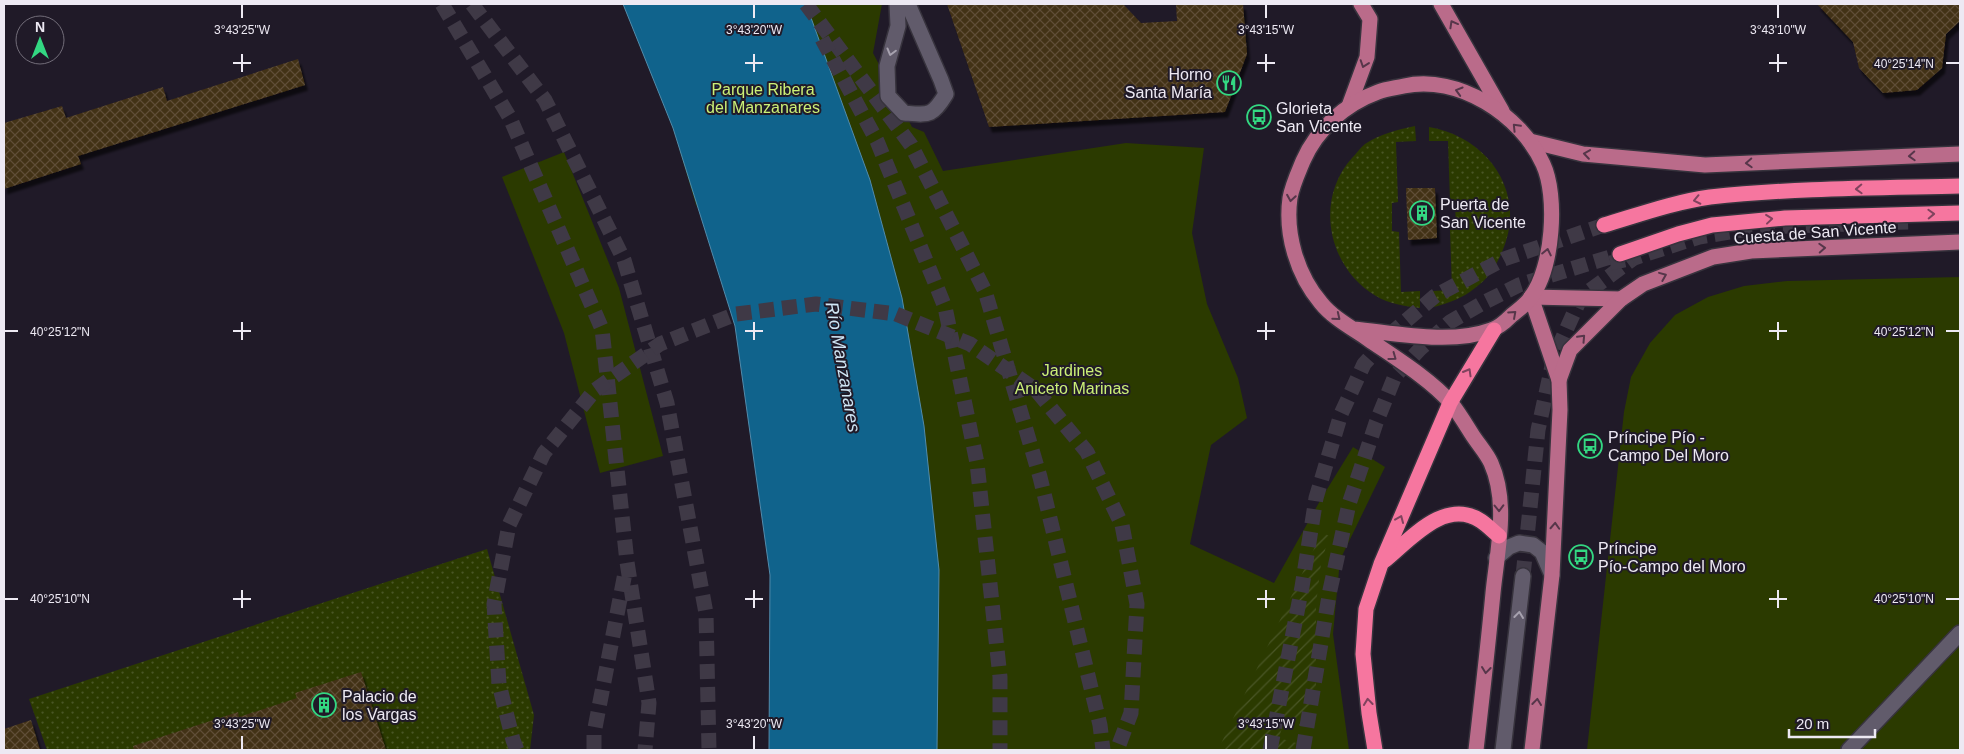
<svg xmlns="http://www.w3.org/2000/svg" width="1964" height="754" viewBox="0 0 1964 754" font-family="Helvetica,sans-serif">
	<style>
		.grass { fill: url(#grass-dots) }
		.park { fill: #2b3a00 }
		.garden { fill: url(#garden-furrows) }
		.water { fill: #10638c; stroke: #528bab }
		.building { fill: url(#building-cross-hatch); filter: url(#shadow) }
		.lines { fill: none; stroke-linecap: round; stroke-linejoin: round }
		.minor-tunnel { stroke: #3f3946; stroke-width: 15; stroke-dasharray: 15 8; stroke-linecap: butt }
		.motorway-tunnel { stroke: #3f3946; stroke-width: 15; stroke-dasharray: 15 8; stroke-linecap: butt }
		.pedestrian-casing { stroke: #37333d; stroke-width: 18 }
		.minor-casing { stroke: #37333d; stroke-width: 18 }
		.primary-casing { stroke: #37333d; stroke-width: 18 }
		.motorway-casing { stroke: #37333d; stroke-width: 18 }
		.pedestrian { stroke: #615b6b; stroke-width: 15 }
		.minor { stroke: #615b6b; stroke-width: 15 }
		.primary { stroke: #ba6b8a; stroke-width: 15 }
		.motorway { stroke: #f6769f; stroke-width: 15 }
		.oneway { stroke: #56364a }
		.oneway2 { stroke: #a7a2af }
		.oneway3 { stroke: #80435e }
		.ticks { fill: none; stroke: #ede9f3; stroke-width: 2 }
		.labels { text-anchor: middle; stroke-width: 4; stroke-linejoin: round; paint-order: stroke }
		.poi-label { font-size: 16px; fill: #ede9f3; stroke: #201a28; text-anchor: start }
		.park-label { font-size: 16px; fill: #cbf077; stroke: #201a28 }
		.street-label { font-size: 16px; fill: #ede9f3; stroke: #201a28 }
		.water-label { font-size: 18px; font-style: italic; fill: #cfe5f4; stroke: #201a28 }
		.ticks-label { font-size: 12px; text-anchor: middle; fill: #ede9f3; stroke: #201a28; stroke-width: 4; stroke-linejoin: round; paint-order: stroke }
	</style>
	<defs>
		<pattern id="grass-dots" width="8" height="8" patternUnits="userSpaceOnUse" patternTransform="scale(1.25)"><rect width="8" height="8" fill="#2b3a00"/><path d="M2 2h.1M6 6h.1" fill="none" stroke="#4a5626" stroke-width="1.8" stroke-linecap="round"/></pattern>
		<pattern id="garden-furrows" width="10" height="10" patternUnits="userSpaceOnUse" patternTransform="scale(1.25)"><rect width="10" height="10" fill="#2b3a00"/><path d="M-1 1l2-2M0 10L10 0M9 11l2-2" fill="none" stroke="#4a5626"/></pattern>
		<pattern id="building-cross-hatch" width="8" height="8" patternUnits="userSpaceOnUse" patternTransform="scale(1.25)"><rect width="8" height="8" fill="#423014"/><path d="M0 0l8 8M0 8l8-8" fill="none" stroke="#5e4e37"/></pattern>
		<filter id="shadow"><feDropShadow dx="3" dy="5.5" stdDeviation="1" flood-color="#0009"/></filter>
	</defs>
	<rect width="100%" height="100%" fill="#201a28"/>
	<g class="grass">
		<path d="M1415 126 1416 141 1396 142 1398 202 1392 203V231L1399 232 1401 292 1420 291V308C1405 306 1389 304 1376 296 1328 268 1314 200 1352 158 1356 154 1360 148 1365 144 1380 134 1397 130 1415 126Z"/>
		<path d="M1429 127C1488 137 1528 193 1502 252 1496 266 1488 279 1475 288 1463 298 1449 303 1434 307L1433 291 1452 290 1450 230 1456 229 1455 201H1450L1448 141H1429Z"/>
		<path d="M487 549 534 715 530 750H47L29 699Z"/>
	</g>
	<g class="park">
		<path d="M623 4H882L873 53 912 127 924 132 943 171 1126 143 1204 148 1192 233 1207 304 1238 378 1247 418 1211 445 1190 544 1274 583 1321 499 1353 447 1385 467 1340 560 1333 634 1349 750H937L939 570 696 205 673 128Z"/>
		<path d="M564 152 619 288 663 456 600 473 564 333 502 177Z"/>
		<path d="M1960 277V750H1587L1624 412 1631 377 1650 343 1675 315 1708 297 1744 286 1787 281Z"/>
	</g>
	<path class="garden" d="M1322 532 1329 536 1321 564 1316 604V687L1307 727 1284 721 1279 738 1303 745 1302 750H1218Z"/>
	<path class="water" d="M623 4H806L870 180 902 298 924 426 939 570 937 750H769L770 575 735 326 673 128Z"/>
	<g class="building">
		<path d="M947 4H1123L1141 23 1177 21 1176 4H1243L1247 54 1225 112 989 127Z"/>
		<path d="M1817 4H1960V21L1946 34 1942 68 1917 90 1883 93 1859 68 1853 42Z"/>
		<path d="M298 59 305 85 78 156 81 164 4 189V123L62 106 66 118 163 87 167 101Z"/>
		<path d="M1406 188H1435L1437 238 1408 240Z"/>
		<path d="M361 672 386 750H134L133 746 238 712 239 717 297 698 295 693Z"/>
		<path d="M31 720 40 750H4V729Z"/>
	</g>
	<g class="lines">
		<path class="minor-tunnel" d="M1523 576 1538 430 1554 357 1581 297 1634 258 1699 237 1760 227 1908 222"/>
		<g class="motorway-tunnel">
			<path d="M442 4 510 118 602 329 627 562 649 703 645 750"/>
			<path d="M472 4 545 100 624 260 667 403 706 613 709 750"/>
			<path d="M806 4 911 145 985 291 1040 477 1100 725 1103 750"/>
			<path d="M822 39 877 141 945 307 977 463 1000 677V750"/>
			<path d="M1610 263 1634 258"/>
			<path d="M517 750 513 740 499 684 494 604 509 525 544 453 595 390 660 344 736 314 816 304 896 314 970 344 1036 390 1087 452 1122 525 1137 604 1131 713 1117 750"/>
			<path d="M594 750V733L625 573"/>
			<path d="M1270 750 1302 587 1316 498 1341 414 1364 364 1394 331 1435 296 1504 259 1604 225"/>
			<path d="M1303 750 1330 590 1349 504 1376 423 1395 376 1420 349 1450 322 1481 304 1519 285 1620 254"/>
		</g>
		<g class="pedestrian-casing">
			<path id="pedestrian" d="M1849 750 1960 633"/>
		</g>
		<g class="minor-casing">
			<g id="minor">
				<path d="M897 4 898 26 887 66 888 96 904 113C929 115 932 117 946 94L941 80 908 4"/>
				<path d="M1496 558 1509 547 1519 543 1533 545 1542 552 1552 575"/>
				<path d="M1503 750 1523 576"/>
			</g>
		</g>
		<g class="primary-casing">
			<g id="primary">
				<path d="M1441 4 1502 111"/>
				<path d="M1349 106 1367 57 1370 19 1361 4"/>
				<path d="M1530 141 1583 154 1705 165 1960 154"/>
				<path d="M1531 297 1559 380 1560 410 1552 575 1532 750"/>
				<path d="M1531 297 1621 299"/>
				<path d="M1354 329C1395 333 1451 345 1491 330 1498 328 1506 321 1512 315 1518 310 1527 304 1531 297 1553 268 1558 196 1543 164 1521 115 1458 74 1404 86 1395 88 1386 89 1378 92 1345 104 1317 129 1303 161 1298 173 1292 186 1290 198 1285 234 1297 275 1321 303 1333 318 1352 328 1368 339 1394 357 1430 379 1451 403 1459 413 1466 425 1473 436 1479 445 1487 454 1491 463 1509 503 1497 552 1493 593 1488 646 1482 698 1476 750"/>
				<path d="M1559 380 1570 350 1621 299 1643 284 1713 257 1751 251 1960 242"/>
			</g>
		</g>
		<g class="motorway-casing">
			<g id="motorway">
				<path d="M1604 225C1638 215 1674 202 1710 197 1793 188 1877 188 1960 186"/>
				<path d="M1620 254 1678 234 1712 225 1785 218 1960 213"/>
				<path d="M1384 561C1410 540 1445 497 1481 521 1487 525 1493 531 1499 536"/>
				<path d="M1375 750 1369 713 1363 654 1366 609 1381 564 1450 403 1494 330"/>
			</g>
		</g>
		<use href="#pedestrian" class="pedestrian"/>
		<use href="#minor" class="minor"/>
		<use href="#primary" class="primary"/>
		<use href="#motorway" class="motorway"/>
	</g>
	<defs><path id="oneway-chevron" d="M-2-3.5L2.5 0L-2 3.5" fill="none" stroke-width="1.6" stroke-linecap="round" stroke-linejoin="round" transform="scale(1.25)"/></defs>
	<g class="oneway">
		<use href="#oneway-chevron" transform="translate(1453 24) rotate(-119)"/>
		<use href="#oneway-chevron" transform="translate(1364 64) rotate(109)"/>
		<use href="#oneway-chevron" transform="translate(1459 91) rotate(-164)"/>
		<use href="#oneway-chevron" transform="translate(1516 127) rotate(-134)"/>
		<use href="#oneway-chevron" transform="translate(1587 154) rotate(-172)"/>
		<use href="#oneway-chevron" transform="translate(1912 156) rotate(177)"/>
		<use href="#oneway-chevron" transform="translate(1749 163) rotate(177)"/>
		<use href="#oneway-chevron" transform="translate(1291 198) rotate(99)"/>
		<use href="#oneway-chevron" transform="translate(1822 248) rotate(-3)"/>
		<use href="#oneway-chevron" transform="translate(1547 252) rotate(-78)"/>
		<use href="#oneway-chevron" transform="translate(1663 276) rotate(-22)"/>
		<use href="#oneway-chevron" transform="translate(1513 314) rotate(-42)"/>
		<use href="#oneway-chevron" transform="translate(1337 317) rotate(39)"/>
		<use href="#oneway-chevron" transform="translate(1582 338) rotate(-47)"/>
		<use href="#oneway-chevron" transform="translate(1393 357) rotate(36)"/>
		<use href="#oneway-chevron" transform="translate(1499 508) rotate(89)"/>
		<use href="#oneway-chevron" transform="translate(1555 526) rotate(-87)"/>
		<use href="#oneway-chevron" transform="translate(1486 670) rotate(97)"/>
		<use href="#oneway-chevron" transform="translate(1537 702) rotate(-83)"/>
	</g>
	<g class="oneway2">
		<use href="#oneway-chevron" transform="translate(891 52) rotate(105)"/>
		<use href="#oneway-chevron" transform="translate(1519 615) rotate(-83)"/>
	</g>
	<g class="oneway3">
		<use href="#oneway-chevron" transform="translate(1859 189) rotate(178)"/>
		<use href="#oneway-chevron" transform="translate(1697 200) rotate(168)"/>
		<use href="#oneway-chevron" transform="translate(1931 214) rotate(-2)"/>
		<use href="#oneway-chevron" transform="translate(1769 219) rotate(-6)"/>
		<use href="#oneway-chevron" transform="translate(1468 372) rotate(-60)"/>
		<use href="#oneway-chevron" transform="translate(1400 519) rotate(-67)"/>
		<use href="#oneway-chevron" transform="translate(1368 702) rotate(-96)"/>
	</g>
	<path class="ticks" d="M242 5V18M754 5V18M1266 5V18M1778 5V18M242 54V72M754 54V72M1266 54V72M1778 54V72M233 63H251M745 63H763M1257 63H1275M1769 63H1787M1946 63H1959M242 322V340M754 322V340M1266 322V340M1778 322V340M5 331H18M233 331H251M745 331H763M1257 331H1275M1769 331H1787M1946 331H1959M242 590V608M754 590V608M1266 590V608M1778 590V608M5 599H18M233 599H251M745 599H763M1257 599H1275M1769 599H1787M1946 599H1959M242 736V749M754 736V749M1266 736V749"/>
	<defs>
		<g id="restaurant-ring" transform="scale(1.25)"><circle r="9.5" fill="#201a28" stroke="#33d882" stroke-width="1.5"/><path d="M-5-6h1v4h1v-4h1v4h1v-4h1v5L-1.5 .5V6h-2V.5L-5-1ZM5-6V6H3V1.5H1.5Q1.5-4 5-6Z" fill="#33d882"/></g>
		<g id="bus-ring" transform="scale(1.25)"><circle r="9.5" fill="#201a28" stroke="#33d882" stroke-width="1.5"/><path d="M-5-6H5V4H4V6H2V4H-2V6H-4V4H-5ZM-3.5-4V0h7V-4ZM-3.5 1.2v1.5H-2V1.2ZM2 1.2v1.5H3.5V1.2Z" fill="#33d882"/></g>
		<g id="building-ring" transform="scale(1.25)"><circle r="9.5" fill="#201a28" stroke="#33d882" stroke-width="1.5"/><path d="M-4-6H4V6H1V3H-1V6H-4ZM-2.5-4.3h1.7v1.8h-1.7ZM.8-4.3h1.7v1.8H.8ZM-2.5-1h1.7V.8h-1.7ZM.8-1h1.7V.8H.8Z" fill="#33d882"/></g>
	</defs>
	<g fill-rule="evenodd">
		<use href="#restaurant-ring" x="1229" y="83"/>
		<use href="#bus-ring" x="1259" y="117"/>
		<use href="#building-ring" x="1422" y="213"/>
		<use href="#bus-ring" x="1590" y="446"/>
		<use href="#bus-ring" x="1581" y="557"/>
		<use href="#building-ring" x="324" y="705"/>
	</g>
	<g class="labels">
		<g class="poi-label">
			<text x="1212" y="80" text-anchor="end">Horno<tspan x="1212" dy="18">Santa María</tspan></text>
			<text x="1276" y="114">Glorieta<tspan x="1276" dy="18">San Vicente</tspan></text>
			<text x="1440" y="210">Puerta de<tspan x="1440" dy="18">San Vicente</tspan></text>
			<text x="1608" y="443">Príncipe Pío -<tspan x="1608" dy="18">Campo Del Moro</tspan></text>
			<text x="1598" y="554">Príncipe<tspan x="1598" dy="18">Pío-Campo del Moro</tspan></text>
			<text x="342" y="702">Palacio de<tspan x="342" dy="18">los Vargas</tspan></text>
		</g>
		<g class="park-label">
			<text x="763" y="95">Parque Ribera<tspan x="763" dy="18">del Manzanares</tspan></text>
			<text x="1072" y="376">Jardines<tspan x="1072" dy="18">Aniceto Marinas</tspan></text>
		</g>
		<g class="street-label">
			<text transform="translate(1815 232) rotate(-4)" y="6">Cuesta de San Vicente</text>
		</g>
		<g class="water-label">
			<text transform="translate(843 367) rotate(80)" y="6">Río Manzanares</text>
		</g>
	</g>
	<g class="ticks-label">
		<text x="242" y="34">3°43'25"W</text>
		<text x="754" y="34">3°43'20"W</text>
		<text x="1266" y="34">3°43'15"W</text>
		<text x="1778" y="34">3°43'10"W</text>
		<text x="1904" y="68">40°25'14"N</text>
		<text x="60" y="336">40°25'12"N</text>
		<text x="1904" y="336">40°25'12"N</text>
		<text x="60" y="603">40°25'10"N</text>
		<text x="1904" y="603">40°25'10"N</text>
		<text x="242" y="728">3°43'25"W</text>
		<text x="754" y="728">3°43'20"W</text>
		<text x="1266" y="728">3°43'15"W</text>
	</g>
	<rect width="1964" height="754" fill="none" stroke="#ede9f3" stroke-width="10"/>
	<g transform="translate(40 40)"><circle r="24" fill="#201a28" stroke="#726d79"/>
	<path d="M0-4L9 19L0 12L-9 19Z" fill="#33d882"/>
	<text y="-8" font-size="14" font-weight="bold" text-anchor="middle" fill="#ede9f3">N</text>
	</g>
	<path d="M1789 729v8h86v-8" fill="none" stroke="#ede9f3" stroke-width="2.5"/>
	<text x="1796" y="729" font-size="15" fill="#ede9f3" stroke="#201a28" stroke-width="4" paint-order="stroke">20 m</text>
</svg>
